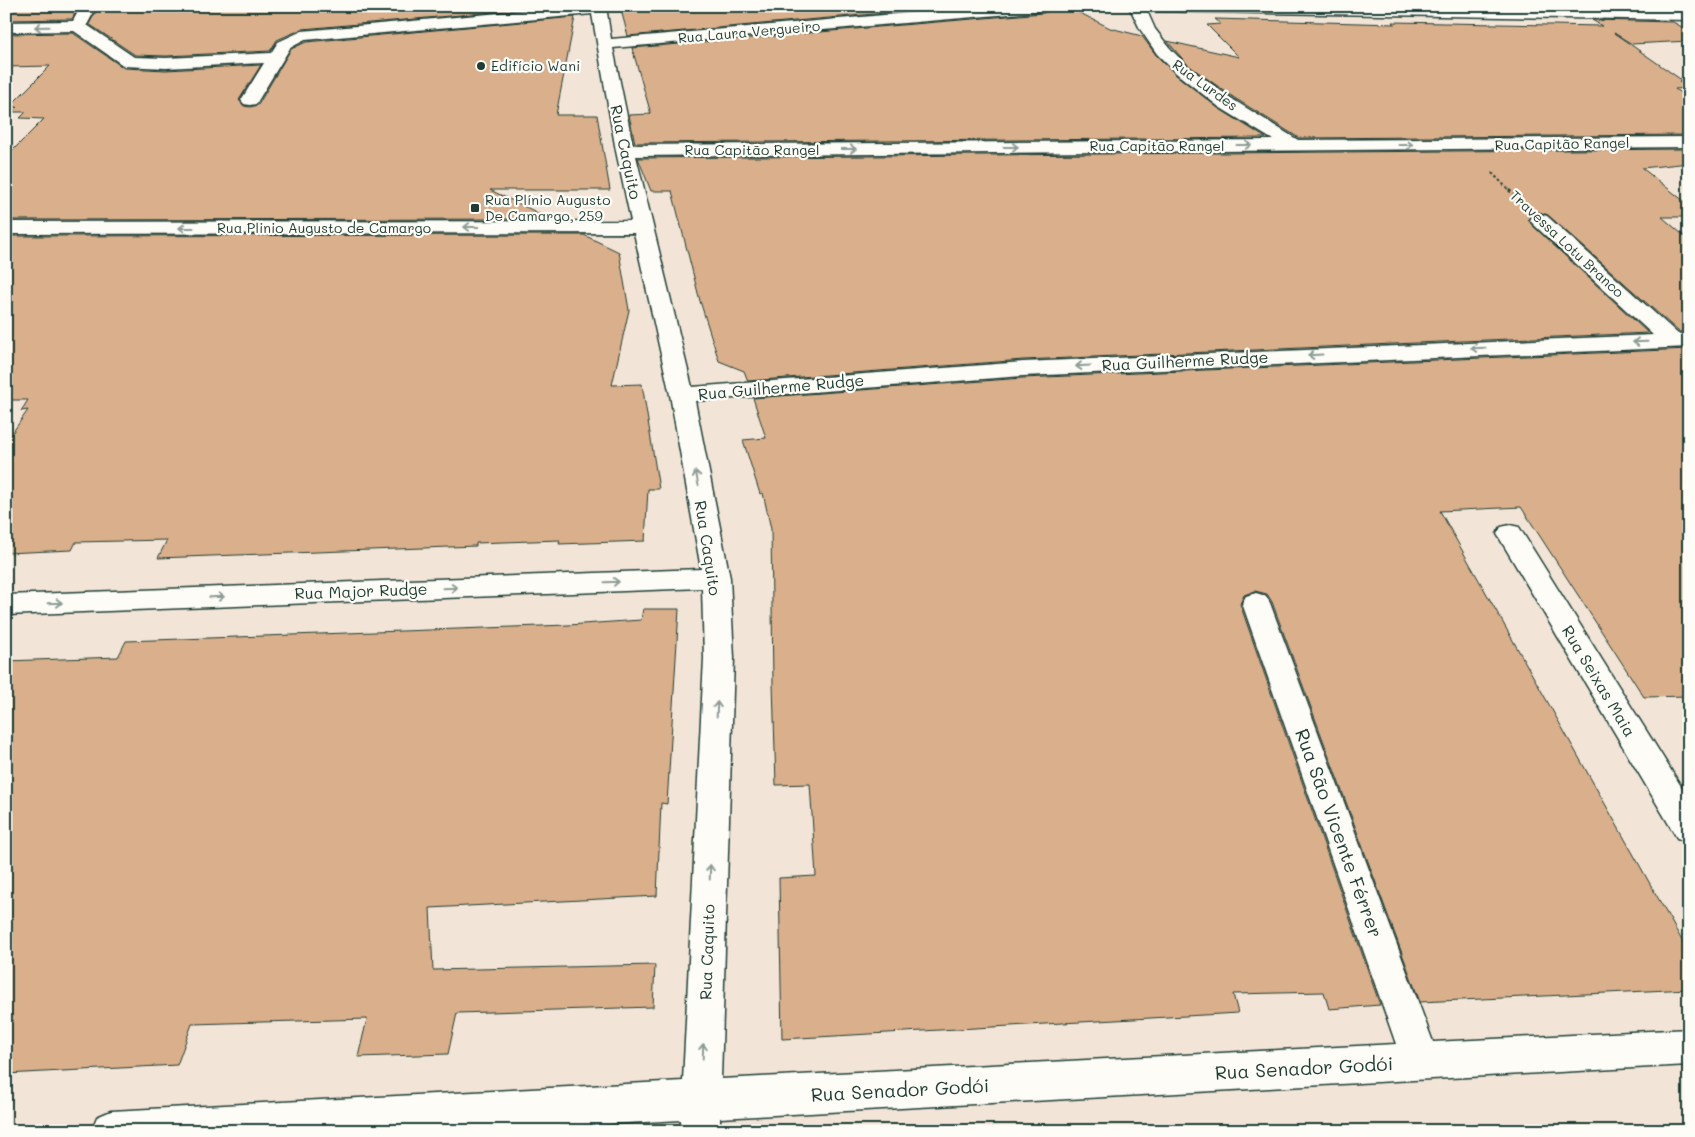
<svg xmlns="http://www.w3.org/2000/svg" width="1695" height="1137" viewBox="0 0 1695 1137" font-family="Mali,sans-serif">
	<style>
		.building { fill: #daaf8b; stroke: #1f3d34 }
		.lines { fill: none; stroke-linecap: round; stroke-linejoin: round }
		.minor-casing { stroke: #1f3d34; stroke-width: 3 }
		.path-far1 { stroke: #1f3d34; stroke-width: 2; stroke-dasharray: 2.5 2.5; stroke-linecap: butt }
		.path { stroke: #1f3d34; stroke-width: 2.5; stroke-dasharray: 3 3; stroke-linecap: butt }
		.minor { fill: #fdfcf7; fill-rule: evenodd }
		.oneway { stroke: #8e9c96 }
		.poi-dot { fill: #1f3d34; stroke: #fdfcf7; stroke-width: 2 }
		.labels { text-anchor: middle; stroke-width: 4.5; stroke-linejoin: round; paint-order: stroke }
		.far-street-label { font-size: 14px; fill: #1f3d34; stroke: #fdfcf7 }
		.far-poi-label { font-size: 14px; fill: #1f3d34; stroke: #fdfcf7; text-anchor: start }
		.street-label { font-size: 16px; fill: #1f3d34; stroke: #fdfcf7 }
		.near-street-label { font-size: 19px; fill: #1f3d34; stroke: #fdfcf7 }
	</style>
	<rect width="100%" height="100%" fill="#f2e5d7"/>
	<filter id="ink" filterUnits="userSpaceOnUse"><feTurbulence type="fractalNoise" baseFrequency=".02" numOctaves="2"/><feDisplacementMap in="SourceGraphic" scale="10" xChannelSelector="R" yChannelSelector="G"/><feConvolveMatrix kernelMatrix="1 2 1 2 8 2 1 2 1" color-interpolation-filters="sRGB"/></filter>
	<g filter="url(#ink)">
		<g class="building">
			<path d="M6 6H79L72 19 6 20Z"/>
			<path d="M99 6H516L517 10 302 29 277 40 270 51 166 56 135 55 89 24Z"/>
			<path d="M623 6H963L628 36 621 10H624Z"/>
			<path d="M1052 6H1066L1110 28 1142 36 1156 55 1175 74 1218 108 1266 138 635 143 629 115 651 114 632 48 1043 13 1049 11Z"/>
			<path d="M575 17 556 115H597L610 190H490L551 219 6 220V157L44 119 20 118 26 112H12L17 107H9L50 66 6 67V34L73 33 124 68 166 70 261 65 239 100 244 106 250 107 258 105 291 49 306 42Z"/>
			<path d="M1215 19 1395 24 1393 22 1602 26 1592 20 1673 22 1689 31V41L1632 44 1614 33 1683 81 1679 82 1688 88 1675 89 1689 99V135L1299 138 1233 97 1188 65 1167 41 1239 57 1207 25 1221 24Z"/>
			<path d="M1689 149V163L1642 168 1689 205V217H1662L1689 240V331L1679 332 1548 215 1539 212 1532 214 1528 219 1532 225 1648 333 1023 360 748 381 744 371 719 361 700 301 672 191H651L638 158Z"/>
			<path d="M584 235 619 252 629 310 612 385 642 384 659 489H648L645 541 559 544 560 540 476 543V546L158 558 167 540 76 542 72 550 6 553V442L28 410 21 411 28 400H6V236Z"/>
			<path d="M1689 349V696L1644 697 1521 507 1440 511 1689 953V989L1420 1002 1272 602 1267 594 1255 591 1244 595 1240 604 1380 1005 1329 1009 1324 992 1233 994 1238 1013 782 1039 779 878 816 876 810 784 776 785 773 684 771 529 763 493 760 494 743 440 766 438 753 398 1023 378Z"/>
			<path d="M643 609H679L667 804 661 803 657 896 430 908 433 970 655 965 653 1007 457 1013 448 1054 358 1057 367 1019 192 1024 177 1065 6 1074V661L118 657 126 641 568 625 641 620Z"/>
		</g>
		<g class="lines">
			<g class="minor-casing">
				<g id="minor">
					<path d="M81 6H97L87 25 134 57 166 58 271 53 278 42 302 31 578 6H606L611 39 987 6H1050L1048 9 1043 11 613 48 633 145 1273 140 1219 107 1176 73 1157 54 1140 29 1131 10 1126 6H1434L1689 10V20L1147 11 1155 29 1169 47 1187 66 1232 99 1298 140 1689 137V147L636 156 692 387 1023 362 1653 335 1533 224 1530 220 1533 216 1540 214 1547 216 1678 334 1689 333V347L1023 376 695 401 730 578 734 658 721 1079 1396 1044 1242 603 1246 596 1256 593 1266 596 1270 603 1433 1042 1689 1029V1065L720 1118V1131H680L681 1120 482 1131H91L97 1117 111 1111 683 1081 704 658 702 588 6 615V595L701 569 670 395 634 233 6 234V222L631 221 616 151 592 14 305 40 290 48 256 104 250 105 244 104 241 100 264 63 166 68 124 66 74 31 6 32V22L73 21Z"/>
					<path d="M1510 525 1519 527 1689 799V842L1677 838 1497 534 1501 527Z"/>
				</g>
			</g>
			<path class="path-far1" d="M1492 173 1511 192"/>
			<path class="path" d="M1509 190 1518 199"/>
			<use href="#minor" class="minor"/>
		</g>
		<defs><path id="oneway-shaft" d="M-6 0H5M1.5-3L5.5 0L1.5 3" fill="none" stroke-width="1.6" stroke-linecap="round" stroke-linejoin="round" transform="scale(1.25)"/></defs>
		<g class="oneway">
			<use href="#oneway-shaft" transform="translate(42 27) rotate(179)"/>
			<use href="#oneway-shaft" transform="translate(1244 145)"/>
			<use href="#oneway-shaft" transform="translate(1406 145)"/>
			<use href="#oneway-shaft" transform="translate(1011 147)"/>
			<use href="#oneway-shaft" transform="translate(849 149)"/>
			<use href="#oneway-shaft" transform="translate(471 227) rotate(180)"/>
			<use href="#oneway-shaft" transform="translate(186 228) rotate(180)"/>
			<use href="#oneway-shaft" transform="translate(1640 342) rotate(178)"/>
			<use href="#oneway-shaft" transform="translate(1478 348) rotate(178)"/>
			<use href="#oneway-shaft" transform="translate(1315 355) rotate(177)"/>
			<use href="#oneway-shaft" transform="translate(1083 366) rotate(177)"/>
			<use href="#oneway-shaft" transform="translate(697 478) rotate(-101)"/>
			<use href="#oneway-shaft" transform="translate(612 582) rotate(-2)"/>
			<use href="#oneway-shaft" transform="translate(450 588) rotate(-2)"/>
			<use href="#oneway-shaft" transform="translate(217 597) rotate(-2)"/>
			<use href="#oneway-shaft" transform="translate(55 603) rotate(-2)"/>
			<use href="#oneway-shaft" transform="translate(717 709) rotate(-88)"/>
			<use href="#oneway-shaft" transform="translate(710 872) rotate(-88)"/>
			<use href="#oneway-shaft" transform="translate(703 1051) rotate(-88)"/>
		</g>
	</g>
	<g class="poi-dot">
		<circle cx="481" cy="66" r="5"/>
		<rect x="470" y="203" width="10" height="10" rx="2.5"/>
	</g>
	<g class="labels">
		<g class="far-street-label">
			<text transform="translate(749 32) rotate(-5)" y="5">Rua Laura Vergueiro</text>
			<text transform="translate(1205 85) rotate(36)" y="5">Rua Lurdes</text>
			<text transform="translate(1562 144) rotate(-1)" y="5">Rua Capitão Rangel</text>
			<text x="1157" y="151">Rua Capitão Rangel</text>
			<text x="752" y="155">Rua Capitão Rangel</text>
			<text x="324" y="233">Rua Plinio Augusto de Camargo</text>
			<text transform="translate(1567 244) rotate(43)" y="5">Travessa Lotu Branco</text>
		</g>
		<g class="far-poi-label">
			<text x="491" y="71">Edifício Wani</text>
			<text x="485" y="205">Rua Plínio Augusto<tspan x="485" dy="16">De Camargo, 259</tspan></text>
		</g>
		<g class="street-label">
			<text transform="translate(626 152) rotate(78)" y="6">Rua Caquito</text>
			<text transform="translate(1185 361) rotate(-3)" y="6">Rua Guilherme Rudge</text>
			<text transform="translate(781 387) rotate(-5)" y="6">Rua Guilherme Rudge</text>
			<text transform="translate(708 548) rotate(81)" y="6">Rua Caquito</text>
			<text transform="translate(361 591) rotate(-2)" y="6">Rua Major Rudge</text>
			<text transform="translate(1599 681) rotate(59)" y="6">Rua Seixas Maia</text>
			<text transform="translate(707 952) rotate(-88)" y="6">Rua Caquito</text>
		</g>
		<g class="near-street-label">
			<text transform="translate(1339 833) rotate(70)" y="7">Rua São Vicente Férrer</text>
			<text transform="translate(1304 1068) rotate(-3)" y="7">Rua Senador Godói</text>
			<text transform="translate(900 1090) rotate(-3)" y="7">Rua Senador Godói</text>
		</g>
	</g>
	<rect width="1695" height="1137" fill="none" stroke="#fdfcf7" stroke-width="25"/>
	<rect x="12" y="12" width="1670" height="1112" fill="none" stroke="#1f3d34" stroke-width="2" filter="url(#ink)"/>
</svg>
